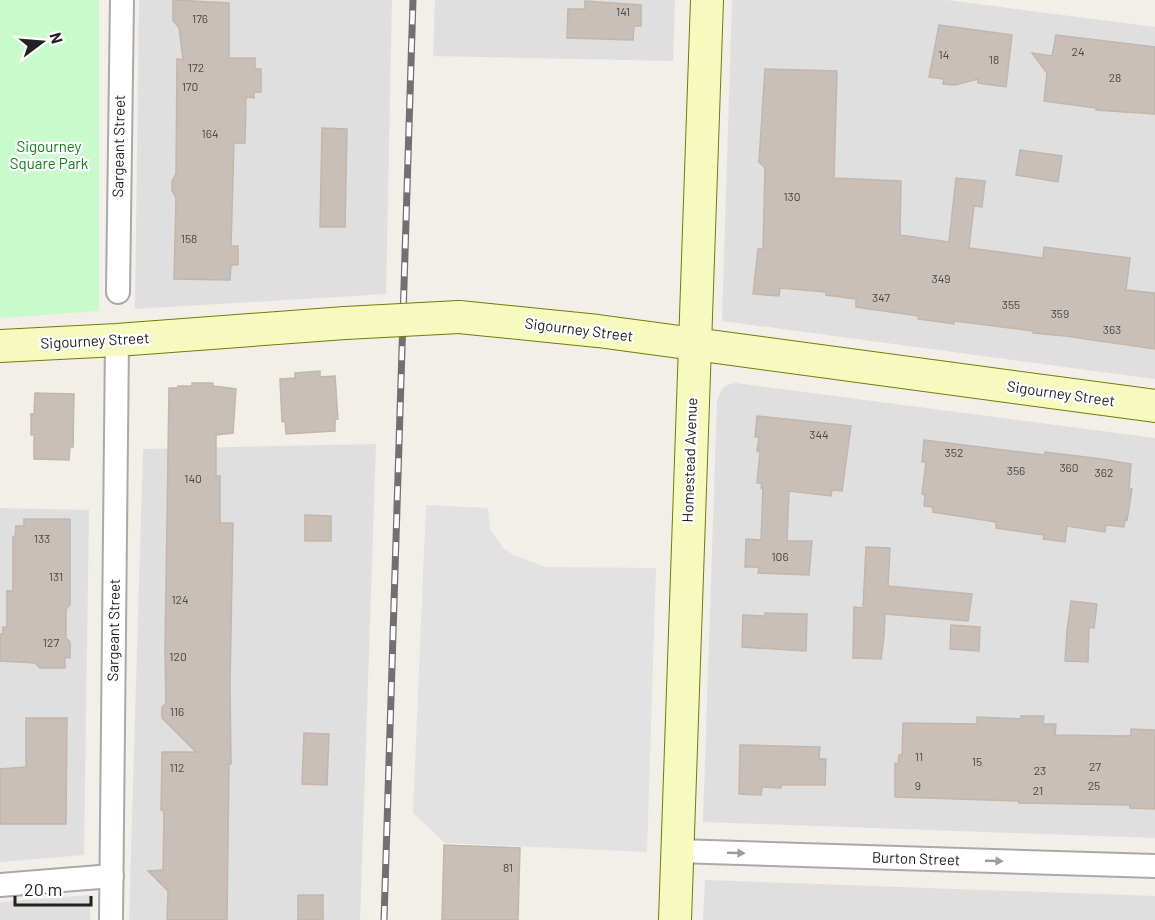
<svg xmlns="http://www.w3.org/2000/svg" width="1155" height="920" viewBox="0 0 1155 920" font-family="Barlow,sans-serif">
	<style>
		.residential { fill: #e0dfdf }
		.park { fill: #c8facc }
		.parking { fill: #e2e2e2 }
		.building { fill: #c7bfb8; stroke: #c4b6ab; stroke-width: 1.5 }
		.lines { fill: none; stroke-linecap: round; stroke-linejoin: round }
		.street-casing { stroke: #a9a9a9; stroke-width: 26 }
		.secondary-casing { stroke: #707d05; stroke-width: 34 }
		.street { stroke: #fff; stroke-width: 22 }
		.secondary { stroke: #f7fabf; stroke-width: 32 }
		.rail-casing { stroke: #707070; stroke-width: 7 }
		.rail { stroke: #fff; stroke-width: 4.5; stroke-dasharray: 14; stroke-linecap: butt }
		.secondary-bridge-casing { stroke: #707d05; stroke-width: 34; stroke-linecap: butt }
		.secondary-bridge { stroke: #f7fabf; stroke-width: 32 }
		.oneway { fill: #9c9c9c }
		.labels { text-anchor: middle; stroke-width: 4.5; stroke-linejoin: round; paint-order: stroke }
		.number-label { font-size: 12px; fill: #4b4948 }
		.street-label { font-size: 15px; fill: #222; stroke: #fff }
		.park-label { font-size: 15px; fill: #0c8416; stroke: #fff }
	</style>
	<rect width="100%" height="100%" fill="#f2efe9"/>
	<g class="residential">
		<path d="M139 0H392L386 294 135 309Z"/>
		<path d="M435 0H675L673 61 433 56Z"/>
		<path d="M732 0H947L1155 27V379L722 321Z"/>
		<path d="M736 383 1155 438V838L703 822 717 401 722 389 727 385Z"/>
		<path d="M376 444 360 920H129L143 449Z"/>
		<path d="M0 508 89 510 84 855 0 862Z"/>
		<path d="M705 880 1155 896V920H703Z"/>
		<path d="M90 895V920H0V902Z"/>
	</g>
	<path class="park" d="M0 0H99V311L0 318Z"/>
	<path class="parking" d="M426 505 488 508 490 529 504 549 514 555 546 567 656 568 647 852 445 843 413 813Z"/>
	<g class="building">
		<path d="M173 0 229 3V58H255V69H261V92H254V98L246 97 245 143H234L231 246H238V265H231L230 280 174 279 176 198 172 190V181L176 174 177 59 183 60 179 27 173 21Z"/>
		<path d="M585 1 641 5V26H634L633 40 567 38 568 9H585Z"/>
		<path d="M939 25 1012 35 1006 87 978 83V79L955 85 943 84 944 79 929 77Z"/>
		<path d="M1056 35 1155 47V114L1096 110V108L1044 101 1047 73 1032 53 1052 56Z"/>
		<path d="M765 69 837 71 834 178 901 181 900 235 949 242 956 178 985 181 982 207 974 206 969 248 1043 258 1044 247 1130 258 1126 290 1155 293V349L1065 336 1033 333V331L954 321V324L918 319 919 316 856 307V299L826 295V292L780 288 779 296 753 294 758 249H763L765 168 759 162Z"/>
		<path d="M322 128 347 129 345 227H320Z"/>
		<path d="M1020 150 1062 156 1058 182 1016 175Z"/>
		<path d="M320 371V377L335 376 338 419H335V431L286 434 285 421 282 422 280 379 295 378V373Z"/>
		<path d="M192 383H213V386L236 389 233 433 216 435V476H220V523H233L230 684 231 764H229L227 920H167L168 891 148 871 163 870 164 814 163 810H161L162 752H196L162 718V707L166 703 165 651 169 388H177L178 386H192Z"/>
		<path d="M35 393 74 394 73 447H70L69 460 34 459V434L31 435V414H34Z"/>
		<path d="M757 416 851 426 842 491 832 490 831 496 789 491 787 541H812L809 575 758 573 759 567H745L746 539 761 540 763 488H761L762 483H757L760 452 757 451 759 437H755Z"/>
		<path d="M924 440 1045 455V452L1102 459 1131 464 1129 489H1132L1127 520 1125 519 1124 527 1106 525 1105 532 1067 526 1065 542 1043 539 1044 535 996 528V522L933 512V507L924 506 925 495 922 494 926 462H922Z"/>
		<path d="M305 515 331 516V541H305Z"/>
		<path d="M24 519H70V605L66 609V638L70 642V658L65 657V668H40L35 663 0 661V634H3V627H7V591H13V537H15L16 526H24Z"/>
		<path d="M866 547 890 548 888 586 972 594 968 621 885 614 884 636 881 659 853 658 854 607 863 608Z"/>
		<path d="M1071 601 1097 604 1094 628 1089 627 1088 662 1065 661 1067 631Z"/>
		<path d="M765 613 807 614 806 651 742 647 743 615 765 616Z"/>
		<path d="M951 625 980 627 979 651 950 649Z"/>
		<path d="M1021 716H1044L1043 724H1056L1055 735 1131 736V729L1155 730V809L1130 808V805L1019 803V801L895 797V763L898 764 899 755H902L903 723 977 724V717L1021 719Z"/>
		<path d="M26 718H67L66 824H0V769L26 767Z"/>
		<path d="M304 733 329 734 327 785 302 784Z"/>
		<path d="M740 745 820 747 819 759H826L825 785H781V788L762 787 761 795 739 794Z"/>
		<path d="M444 845 520 848 518 920H442Z"/>
		<rect x="298" y="895" width="25" height="25"/>
	</g>
	<g class="lines">
		<g class="street-casing">
			<g id="street">
				<path d="M118 292 122 0"/>
				<path d="M677 851 1155 866"/>
				<path d="M0 885 112 876"/>
				<path d="M111 920 117 340"/>
			</g>
		</g>
		<g class="secondary-casing">
			<g id="secondary">
				<path d="M459 317 598 331 1155 406"/>
				<path d="M0 346 117 340 345 323"/>
				<path d="M675 920 707 0"/>
			</g>
		</g>
		<use href="#street" class="street"/>
		<use href="#secondary" class="secondary"/>
		<g class="rail-casing">
			<path id="rail" d="M384 920 413 0"/>
		</g>
		<use href="#rail" class="rail"/>
		<g class="secondary-bridge-casing">
			<path id="secondary-bridge" d="M345 323 459 317"/>
		</g>
		<use href="#secondary-bridge" class="secondary-bridge"/>
	</g>
	<defs><path id="oneway-solid" d="M-6-.8H1V-3.2L6.5 0L1 3.2V.8H-6Z" transform="scale(1.5)"/></defs>
	<g class="oneway">
		<use href="#oneway-solid" transform="translate(736 853) rotate(2)"/>
		<use href="#oneway-solid" transform="translate(994 861) rotate(2)"/>
	</g>
	<g class="labels">
		<g class="number-label">
			<text x="623" y="16">141</text>
			<text x="200" y="23">176</text>
			<text x="1078" y="56">24</text>
			<text x="944" y="59">14</text>
			<text x="994" y="64">18</text>
			<text x="196" y="72">172</text>
			<text x="1115" y="82">28</text>
			<text x="190" y="91">170</text>
			<text x="210" y="138">164</text>
			<text x="792" y="201">130</text>
			<text x="189" y="243">158</text>
			<text x="941" y="283">349</text>
			<text x="881" y="302">347</text>
			<text x="1011" y="309">355</text>
			<text x="1060" y="318">359</text>
			<text x="1112" y="334">363</text>
			<text x="819" y="439">344</text>
			<text x="954" y="457">352</text>
			<text x="1069" y="472">360</text>
			<text x="1016" y="475">356</text>
			<text x="1104" y="477">362</text>
			<text x="193" y="483">140</text>
			<text x="42" y="543">133</text>
			<text x="780" y="561">106</text>
			<text x="56" y="581">131</text>
			<text x="180" y="604">124</text>
			<text x="51" y="647">127</text>
			<text x="178" y="661">120</text>
			<text x="177" y="716">116</text>
			<text x="919" y="761">11</text>
			<text x="977" y="766">15</text>
			<text x="1095" y="771">27</text>
			<text x="177" y="772">112</text>
			<text x="1040" y="775">23</text>
			<text x="918" y="790">9</text>
			<text x="1094" y="790">25</text>
			<text x="1038" y="795">21</text>
			<text x="508" y="872">81</text>
		</g>
		<g class="street-label">
			<text transform="translate(119 146) rotate(-89)" y="5">Sargeant Street</text>
			<text transform="translate(579 330) rotate(7)" y="5">Sigourney Street</text>
			<text transform="translate(95 341) rotate(-3)" y="5">Sigourney Street</text>
			<text transform="translate(1061 394) rotate(8)" y="5">Sigourney Street</text>
			<text transform="translate(690 460) rotate(-88)" y="5">Homestead Avenue</text>
			<text transform="translate(114 630) rotate(-89)" y="5">Sargeant Street</text>
			<text transform="translate(916 859) rotate(2)" y="5">Burton Street</text>
		</g>
		<g class="park-label">
			<text x="49" y="152">Sigourney<tspan x="49" dy="17">Square Park</tspan></text>
		</g>
	</g>
	<g transform="translate(42 42) rotate(74)" stroke="#ffffff" stroke-width="4.5" paint-order="stroke">
	<path d="M0-4.5L10 22L0 15L-10 22Z" fill="#222222"/>
	<text y="-9" font-size="16" font-weight="bold" text-anchor="middle" fill="#222222">N</text>
	</g>
	<path d="M15 896v9h76v-9" fill="none" stroke="#222222" stroke-width="3"/>
	<text x="24" y="896" font-size="18" fill="#222222" stroke="#ffffff" stroke-width="4.5" paint-order="stroke">20 m</text>
</svg>
